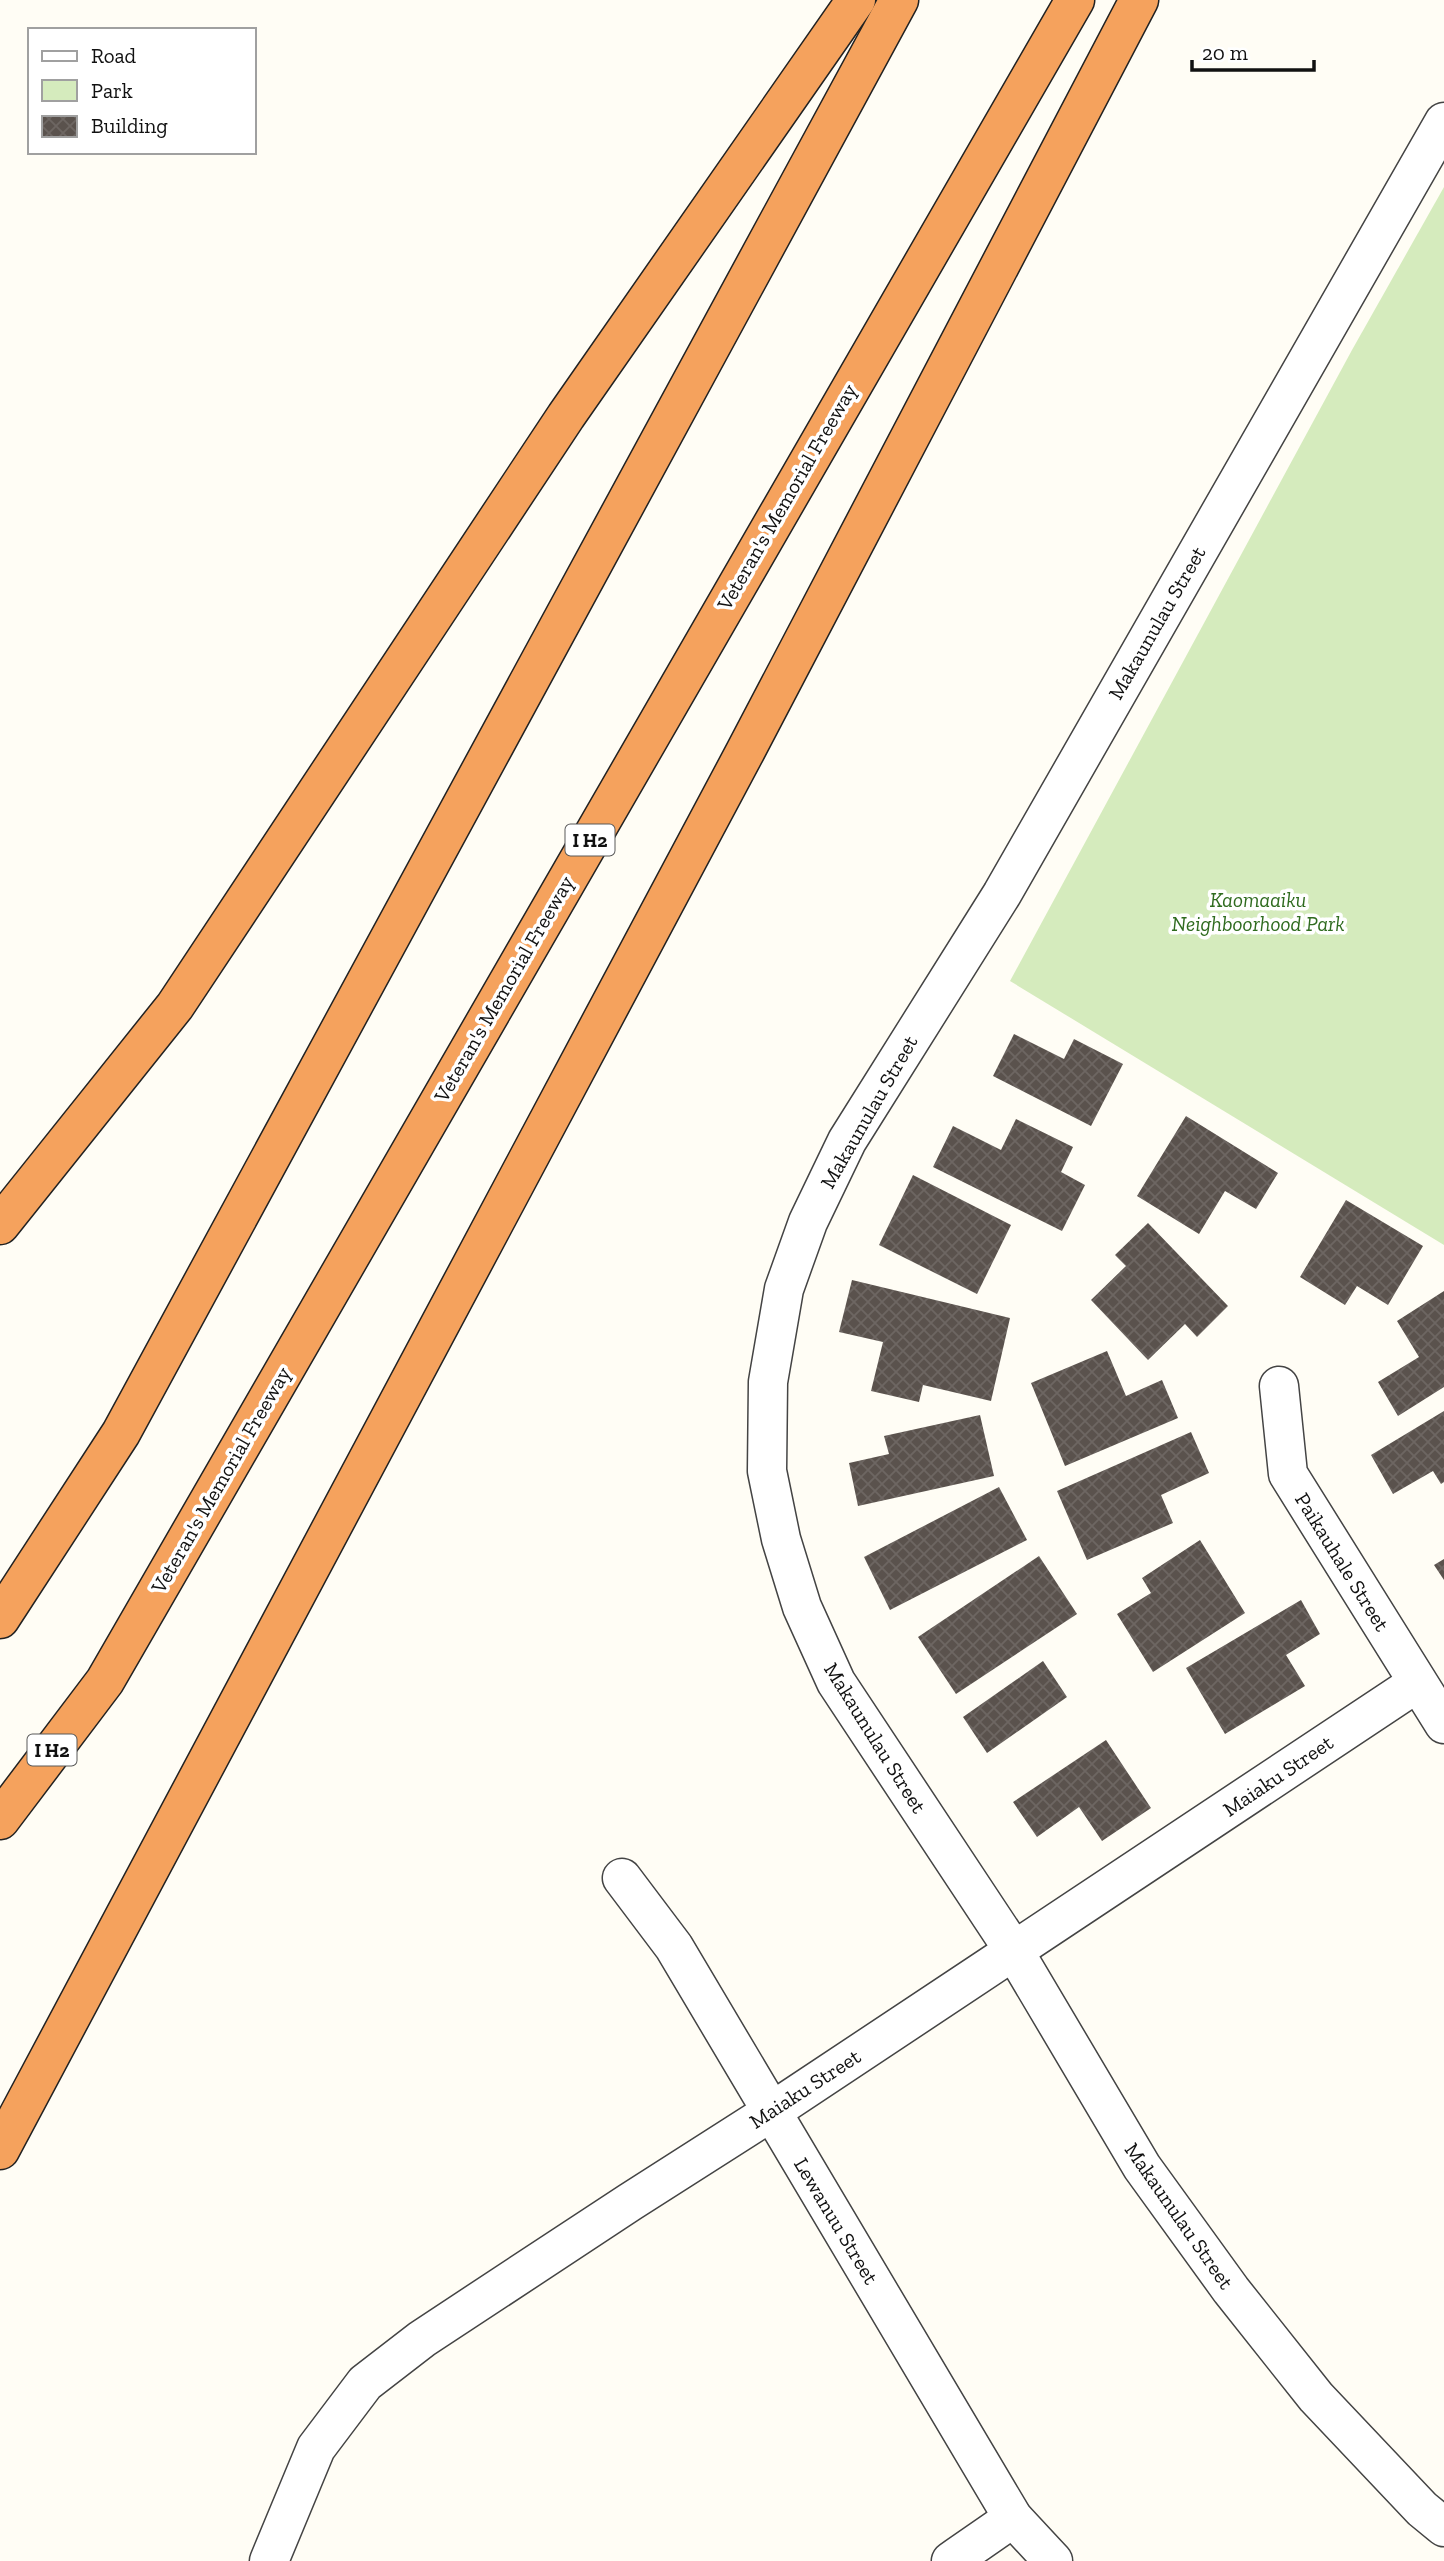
<svg xmlns="http://www.w3.org/2000/svg" width="1444" height="2561" viewBox="0 0 1444 2561" font-family="'Zilla Slab',serif">
	<style>
		.park { fill: #d5ebbd }
		.building { fill: url(#building-cross-hatch) }
		.lines { fill: none; stroke-linecap: round; stroke-linejoin: round }
		.minor-casing { stroke: #444; stroke-width: 41 }
		.highway-casing { stroke: #222; stroke-width: 41 }
		.minor { stroke: #fff; stroke-width: 38 }
		.highway { stroke: #f5a25d; stroke-width: 38 }
		.labels { text-anchor: middle; stroke-width: 7; stroke-linejoin: round; paint-order: stroke }
		.shield { fill: #fff; stroke: #585858; stroke-width: 2 }
		.shield-label { font-size: 19px; font-weight: bold; fill: #111 }
		.street-label { font-size: 21px; fill: #111; stroke: #fff }
		.park-label { font-size: 21px; font-style: italic; fill: #2f6b1f; stroke: #fff }
	</style>
	<defs>
		<pattern id="building-cross-hatch" width="8" height="8" patternUnits="userSpaceOnUse" patternTransform="scale(1.75)"><rect width="8" height="8" fill="#5a524d"/><path d="M0 0l8 8M0 8l8-8" fill="none" stroke="#6d6662"/></pattern>
	</defs>
	<rect width="100%" height="100%" fill="#fffdf5"/>
	<path class="park" d="M1444 187V1245L1010 981 1352 350Z"/>
	<g class="building">
		<path d="M1014 1034 1064 1059 1074 1039 1123 1064 1091 1126 993 1076Z"/>
		<path d="M1186 1116 1278 1173 1256 1209 1225 1191 1199 1234 1137 1196Z"/>
		<path d="M1016 1119 1073 1147 1061 1172 1085 1185 1062 1231 933 1167 953 1126 1001 1150Z"/>
		<path d="M913 1175 1011 1225 977 1294 879 1245Z"/>
		<path d="M1346 1200 1423 1246 1388 1305 1357 1286 1345 1305 1300 1277Z"/>
		<path d="M1148 1223 1228 1306 1197 1337 1185 1324 1148 1360 1091 1300 1126 1266 1115 1255Z"/>
		<path d="M852 1280 1010 1318 991 1401 923 1385 919 1402 871 1391 883 1342 839 1332Z"/>
		<path d="M1444 1291V1387L1398 1416 1378 1382 1419 1357 1397 1321Z"/>
		<path d="M1107 1351 1126 1396 1162 1380 1178 1418 1065 1466 1031 1383Z"/>
		<path d="M1444 1411V1482L1441 1484 1433 1471 1393 1494 1371 1455Z"/>
		<path d="M980 1415 994 1476 858 1506 849 1463 889 1454 884 1436Z"/>
		<path d="M1191 1432 1209 1473 1161 1495 1173 1523 1087 1560 1057 1491Z"/>
		<path d="M999 1487 1027 1540 890 1610 864 1557Z"/>
		<path d="M1200 1540 1245 1613 1153 1672 1117 1614 1151 1593 1142 1578Z"/>
		<path d="M1039 1556 1077 1614 956 1694 918 1637Z"/>
		<path d="M1444 1559V1580L1434 1565Z"/>
		<path d="M1301 1600 1320 1634 1286 1655 1305 1686 1225 1734 1186 1668Z"/>
		<path d="M1043 1661 1067 1697 987 1753 963 1717Z"/>
		<path d="M1106 1740 1151 1808 1102 1841 1079 1807 1037 1837 1013 1802Z"/>
	</g>
	<g class="lines">
		<g class="minor-casing">
			<g id="minor">
				<path d="M1444 122 1002 894 847 1141 808 1222 784 1289 768 1382 767 1471 781 1539 802 1607 836 1682 1014 1951 1142 2167 1231 2290 1316 2397 1422 2509 1444 2527"/>
				<path d="M1279 1386 1288 1474 1444 1724"/>
				<path d="M622 1878 674 1947 1013 2518 1053 2561"/>
				<path d="M269 2561 316 2448 365 2383 422 2339 630 2202 771 2112 1417 1683"/>
				<path d="M951 2561 1013 2518"/>
			</g>
		</g>
		<g class="highway-casing">
			<g id="highway">
				<path d="M0 1225 175 1006 566 416 856 0"/>
				<path d="M0 1619 121 1433 899 0"/>
				<path d="M0 1820 105 1681 1075 0"/>
				<path d="M0 2150 745 752 1139 0"/>
			</g>
		</g>
		<use href="#minor" class="minor"/>
		<use href="#highway" class="highway"/>
	</g>
	<g class="labels">
		<g class="shield">
			<rect x="565.5" y="824.5" width="49" height="31" rx="5"/>
			<rect x="27.5" y="1734.5" width="49" height="31" rx="5"/>
		</g>
		<g class="shield-label">
			<text x="590" y="847">I H2</text>
			<text x="52" y="1757">I H2</text>
		</g>
		<g class="street-label">
			<text transform="translate(787 497) rotate(-60)" y="7">Veteran's Memorial Freeway</text>
			<text transform="translate(1157 623) rotate(-60)" y="7">Makaunulau Street</text>
			<text transform="translate(504 989) rotate(-60)" y="7">Veteran's Memorial Freeway</text>
			<text transform="translate(869 1112) rotate(-60)" y="7">Makaunulau Street</text>
			<text transform="translate(221 1480) rotate(-60)" y="7">Veteran's Memorial Freeway</text>
			<text transform="translate(1342 1562) rotate(58)" y="7">Paikauhale Street</text>
			<text transform="translate(875 1738) rotate(58)" y="7">Makaunulau Street</text>
			<text transform="translate(1278 1776) rotate(-34)" y="7">Maiaku Street</text>
			<text transform="translate(805 2089) rotate(-33)" y="7">Maiaku Street</text>
			<text transform="translate(1179 2216) rotate(55)" y="7">Makaunulau Street</text>
			<text transform="translate(836 2221) rotate(59)" y="7">Lewanuu Street</text>
		</g>
		<g class="park-label">
			<text x="1258" y="907">Kaomaaiku<tspan x="1258" dy="24">Neighboorhood Park</tspan></text>
		</g>
	</g>
	<rect x="28" y="28" width="228" height="126" fill="#ffffff" stroke="#a0a0a0" stroke-width="2"/>
	<rect x="42" y="51" width="35" height="10" fill="#ffffff" stroke="#a0a0a0" stroke-width="2"/>
	<text x="91" y="63" font-size="21" fill="#111111">Road</text>
	<rect x="42" y="80" width="35" height="21" fill="#d5ebbd" stroke="#a0a0a0" stroke-width="2"/>
	<text x="91" y="98" font-size="21" fill="#111111">Park</text>
	<rect x="42" y="116" width="35" height="21" fill="url(#building-cross-hatch)" stroke="#a0a0a0" stroke-width="2"/>
	<text x="91" y="133" font-size="21" fill="#111111">Building</text>
	<path d="M1192 60v10h122v-10" fill="none" stroke="#111111" stroke-width="3.5"/>
	<text x="1202" y="60" font-size="21" fill="#111111" stroke="#ffffff" stroke-width="5" paint-order="stroke">20 m</text>
</svg>
